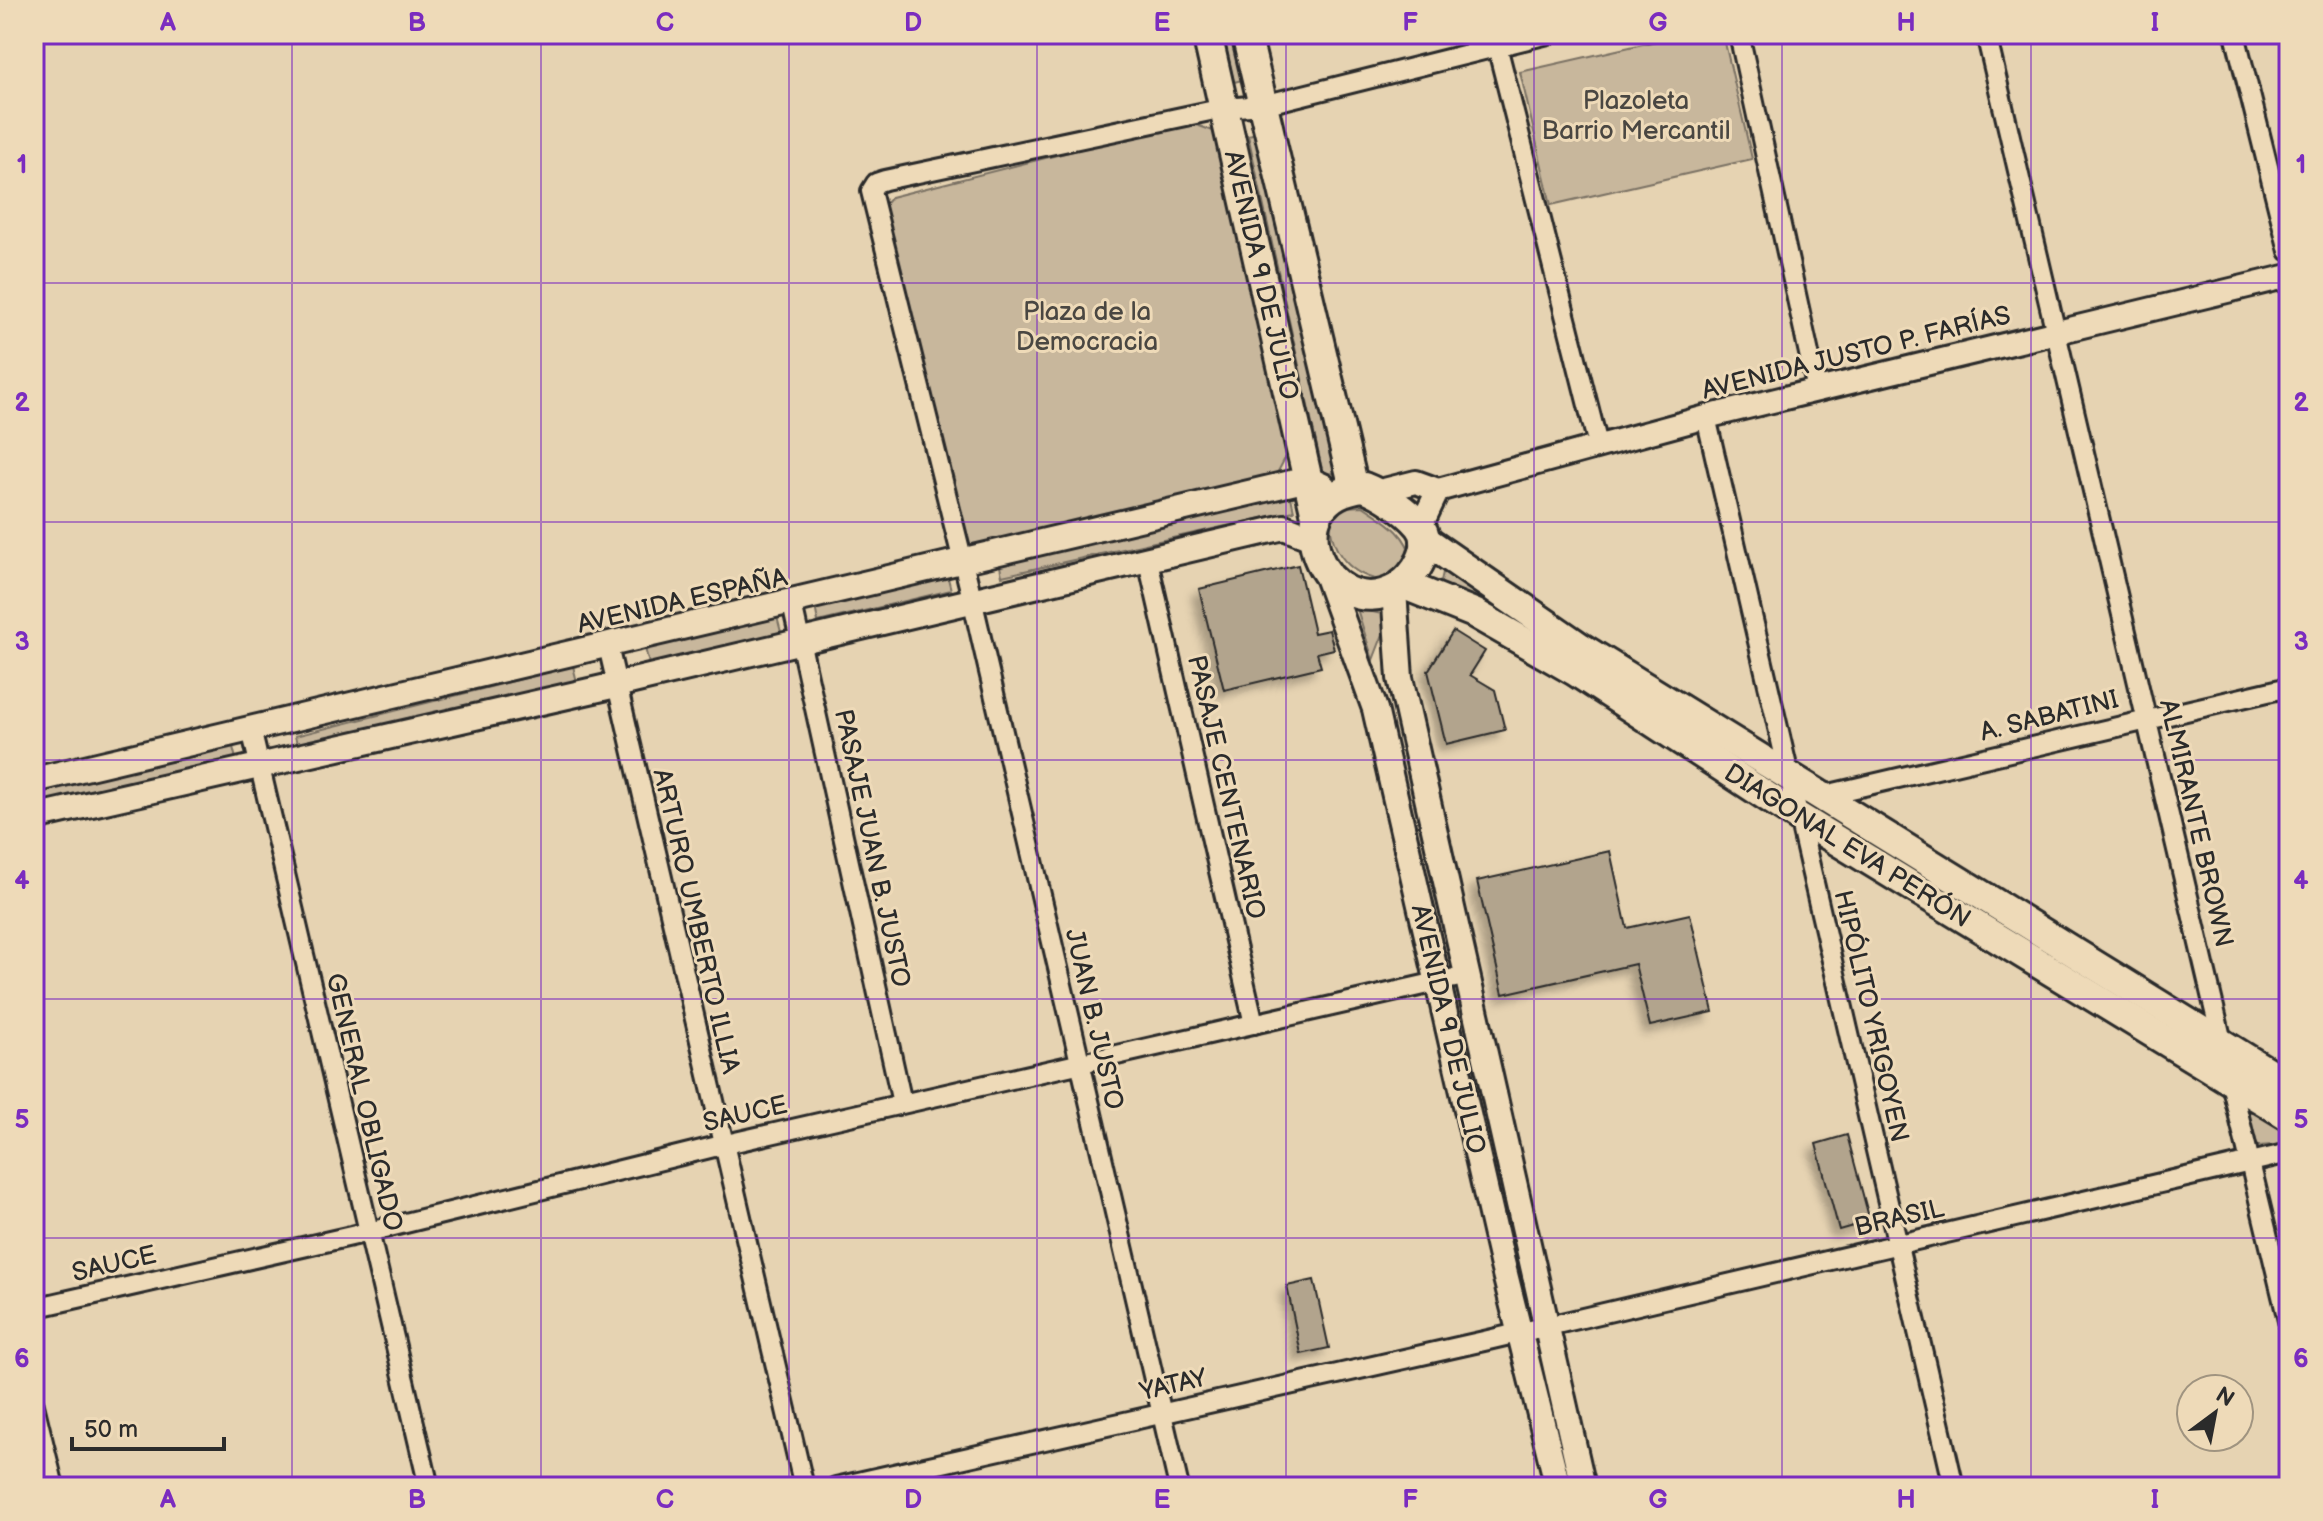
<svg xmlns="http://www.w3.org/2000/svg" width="2323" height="1521" viewBox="0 0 2323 1521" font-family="'Balsamiq Sans',sans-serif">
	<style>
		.green { fill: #c8b79c; stroke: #7a7164; stroke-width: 2 }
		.building { fill: #b2a48d; stroke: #2b2b2b; stroke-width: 2; filter: url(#shadow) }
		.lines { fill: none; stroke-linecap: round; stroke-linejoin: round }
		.minor-casing { stroke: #2b2b2b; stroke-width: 24 }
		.tertiary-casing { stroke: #2b2b2b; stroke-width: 28 }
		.secondary-casing { stroke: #2b2b2b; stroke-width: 30 }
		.primary-casing { stroke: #2b2b2b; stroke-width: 34 }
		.minor { stroke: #eedab8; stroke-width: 18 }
		.tertiary { stroke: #eedab8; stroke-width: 22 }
		.secondary { stroke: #eedab8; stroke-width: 24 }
		.primary { stroke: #eedab8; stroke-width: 28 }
		.grid { fill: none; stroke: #7b2cbf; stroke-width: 2; stroke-opacity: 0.55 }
		.labels { text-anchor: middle; stroke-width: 6; stroke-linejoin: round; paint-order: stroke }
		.park-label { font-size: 26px; fill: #4a4742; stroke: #eedab8 }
		.street-label { font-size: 26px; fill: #2b2b2b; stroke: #eedab8 }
		.neatline { fill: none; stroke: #7b2cbf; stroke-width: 3 }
		.grid-label { font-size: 26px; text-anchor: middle; font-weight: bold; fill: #7b2cbf }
	</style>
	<defs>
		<filter id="shadow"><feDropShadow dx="-7" dy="7" stdDeviation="4" flood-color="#0004"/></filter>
	</defs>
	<rect width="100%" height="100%" fill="#e6d3b2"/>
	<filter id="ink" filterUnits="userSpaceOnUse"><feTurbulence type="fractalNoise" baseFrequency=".0125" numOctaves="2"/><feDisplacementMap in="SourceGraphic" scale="16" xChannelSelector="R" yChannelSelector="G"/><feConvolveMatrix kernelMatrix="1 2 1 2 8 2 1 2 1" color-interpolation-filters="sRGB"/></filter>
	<g filter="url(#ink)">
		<g class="green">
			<path d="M1223 34H1236L1246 79 1234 82Z"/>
			<path d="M1687 34H1723L1752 159 1551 205 1520 72Z"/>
			<path d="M1188 122 1216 132 1290 449 1274 479 969 548 882 208 891 197Z"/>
			<path d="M1261 132 1335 473 1323 474 1248 135Z"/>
			<path d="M1291 497 1294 511 1002 576 999 561Z"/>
			<path d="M1363 506C1385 521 1407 532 1412 560L1391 581C1356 580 1333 558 1330 523L1344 507Z"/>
			<path d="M1444 568 1568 653 1440 586Z"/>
			<path d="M947 574 951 590 818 622 815 606Z"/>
			<path d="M1360 609 1390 616 1373 660 1358 612Z"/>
			<path d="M777 617 781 632 649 664 645 648Z"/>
			<path d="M573 666 577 682 299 751 295 736Z"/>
			<path d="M232 743 236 759 34 806V789Z"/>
			<path d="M2257 1107 2289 1128V1144L2258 1146 2247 1112Z"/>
		</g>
		<g class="building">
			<path d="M1298 565 1314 633 1329 630 1334 649 1317 653 1321 667 1224 690 1199 589Z"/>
			<path d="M1453 631 1485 651 1470 675 1495 690 1505 730 1446 744 1428 671Z"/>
			<path d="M1610 851 1627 928 1690 914 1713 1012 1650 1026 1635 964 1503 994 1477 881Z"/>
			<path d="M1847 1135 1870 1221 1839 1230 1816 1144Z"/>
			<path d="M1314 1280 1329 1348 1301 1354 1287 1286Z"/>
		</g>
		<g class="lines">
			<g class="minor-casing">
				<g id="minor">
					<path d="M1494 34 1598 445"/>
					<path d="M1739 34 1817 390"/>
					<path d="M1986 34 2223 1046"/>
					<path d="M2235 34 2289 251"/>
					<path d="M1706 417 1954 1487"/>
					<path d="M1148 561 1254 1024"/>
					<path d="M792 604 902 1103"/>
					<path d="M608 646 804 1487"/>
					<path d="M251 729 429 1487"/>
					<path d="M1821 796 2289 687"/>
					<path d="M2230 1079 2289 1325"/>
					<path d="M34 1308 369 1232 722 1145 1468 975"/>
					<path d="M34 1405 54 1487"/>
					<path d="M836 1487 1484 1341 2289 1153"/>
					<path d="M1179 1487 969 586 871 191 876 183 885 180 1224 108 1263 105 1548 34"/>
				</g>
			</g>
			<g class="tertiary-casing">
				<g id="tertiary">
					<path d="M1376 492 1416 482 1438 490 1706 417 2289 276"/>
					<path d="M1421 526 1438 490"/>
				</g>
			</g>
			<g class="secondary-casing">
				<g id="secondary">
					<path d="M1326 574 1375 709 1502 1262 1558 1487"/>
					<path d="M1394 590 1400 678 1583 1487"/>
					<path d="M34 780 1308 479 1323 486"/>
					<path d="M34 817 616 685 1284 527 1312 538"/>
				</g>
			</g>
			<g class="primary-casing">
				<g id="primary">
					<path d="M1207 34 1316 516"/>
					<path d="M1246 34 1354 488"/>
					<path d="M1364 487C1382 494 1406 510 1419 525 1436 544 1415 577 1397 588 1325 629 1269 497 1364 487Z"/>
					<path d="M1425 540 1580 647 2289 1085"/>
					<path d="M1402 584 1474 613 1575 671 1800 818 2289 1116"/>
				</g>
			</g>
			<use href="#minor" class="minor"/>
			<use href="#tertiary" class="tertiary"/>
			<use href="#secondary" class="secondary"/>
			<use href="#primary" class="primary"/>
		</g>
	</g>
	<path class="grid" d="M292 34V1487M541 34V1487M789 34V1487M1037 34V1487M1286 34V1487M1534 34V1487M1782 34V1487M2031 34V1487M34 283H2289M34 522H2289M34 760H2289M34 999H2289M34 1238H2289"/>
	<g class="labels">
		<g class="park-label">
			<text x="1636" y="109">Plazoleta<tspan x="1636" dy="30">Barrio Mercantil</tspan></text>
			<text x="1087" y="320">Plaza de la<tspan x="1087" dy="30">Democracia</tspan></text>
		</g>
		<g class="street-label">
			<text transform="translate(1262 275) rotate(77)" y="9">AVENIDA 9 DE JULIO</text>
			<text transform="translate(1856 352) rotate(-14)" y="9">AVENIDA JUSTO P. FARÍAS</text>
			<text transform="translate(682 600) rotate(-13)" y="9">AVENIDA ESPAÑA</text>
			<text transform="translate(2049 715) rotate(-14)" y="9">A. SABATINI</text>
			<text transform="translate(1227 787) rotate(77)" y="9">PASAJE CENTENARIO</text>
			<text transform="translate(2197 823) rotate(77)" y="9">ALMIRANTE BROWN</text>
			<text transform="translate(1848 845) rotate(32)" y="9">DIAGONAL EVA PERÓN</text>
			<text transform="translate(873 848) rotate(78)" y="9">PASAJE JUAN B. JUSTO</text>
			<text transform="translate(697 921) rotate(77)" y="9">ARTURO UMBERTO ILLIA</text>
			<text transform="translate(1872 1016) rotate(77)" y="9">HIPÓLITO YRIGOYEN</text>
			<text transform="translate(1095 1019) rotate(77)" y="9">JUAN B. JUSTO</text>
			<text transform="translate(1449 1029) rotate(77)" y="9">AVENIDA 9 DE JULIO</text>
			<text transform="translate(365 1102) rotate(77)" y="9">GENERAL OBLIGADO</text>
			<text transform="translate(745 1113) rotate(-13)" y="9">SAUCE</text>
			<text transform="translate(1899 1217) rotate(-13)" y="9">BRASIL</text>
			<text transform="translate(114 1263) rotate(-13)" y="9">SAUCE</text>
			<text transform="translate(1173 1384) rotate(-13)" y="9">YATAY</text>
		</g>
	</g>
	<rect width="2323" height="1521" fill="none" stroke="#eedab8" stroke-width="88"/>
	<g transform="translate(2215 1413) rotate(32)"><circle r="38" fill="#eedab8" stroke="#a09480" stroke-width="2"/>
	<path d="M0-6L14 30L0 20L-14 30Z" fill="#2b2b2b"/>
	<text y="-12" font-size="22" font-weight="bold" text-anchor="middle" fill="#2b2b2b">N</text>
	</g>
	<path d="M72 1437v12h152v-12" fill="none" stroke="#2b2b2b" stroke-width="4"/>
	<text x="84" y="1437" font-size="24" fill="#2b2b2b" stroke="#eedab8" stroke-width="6" paint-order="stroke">50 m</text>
	<rect x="44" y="44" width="2235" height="1433" class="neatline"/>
	<g class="grid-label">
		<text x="168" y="31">A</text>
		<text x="417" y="31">B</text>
		<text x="665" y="31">C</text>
		<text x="913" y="31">D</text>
		<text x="1162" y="31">E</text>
		<text x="1410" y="31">F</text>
		<text x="1658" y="31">G</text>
		<text x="1906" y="31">H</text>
		<text x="2155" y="31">I</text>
		<text x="22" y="173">1</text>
		<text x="2301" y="173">1</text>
		<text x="22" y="411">2</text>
		<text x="2301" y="411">2</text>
		<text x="22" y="650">3</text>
		<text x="2301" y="650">3</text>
		<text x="22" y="889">4</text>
		<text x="2301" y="889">4</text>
		<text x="22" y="1128">5</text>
		<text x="2301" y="1128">5</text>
		<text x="22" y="1367">6</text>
		<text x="2301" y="1367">6</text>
		<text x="168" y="1508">A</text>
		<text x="417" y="1508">B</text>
		<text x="665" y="1508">C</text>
		<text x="913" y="1508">D</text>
		<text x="1162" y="1508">E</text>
		<text x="1410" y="1508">F</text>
		<text x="1658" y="1508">G</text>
		<text x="1906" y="1508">H</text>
		<text x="2155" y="1508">I</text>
	</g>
</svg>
